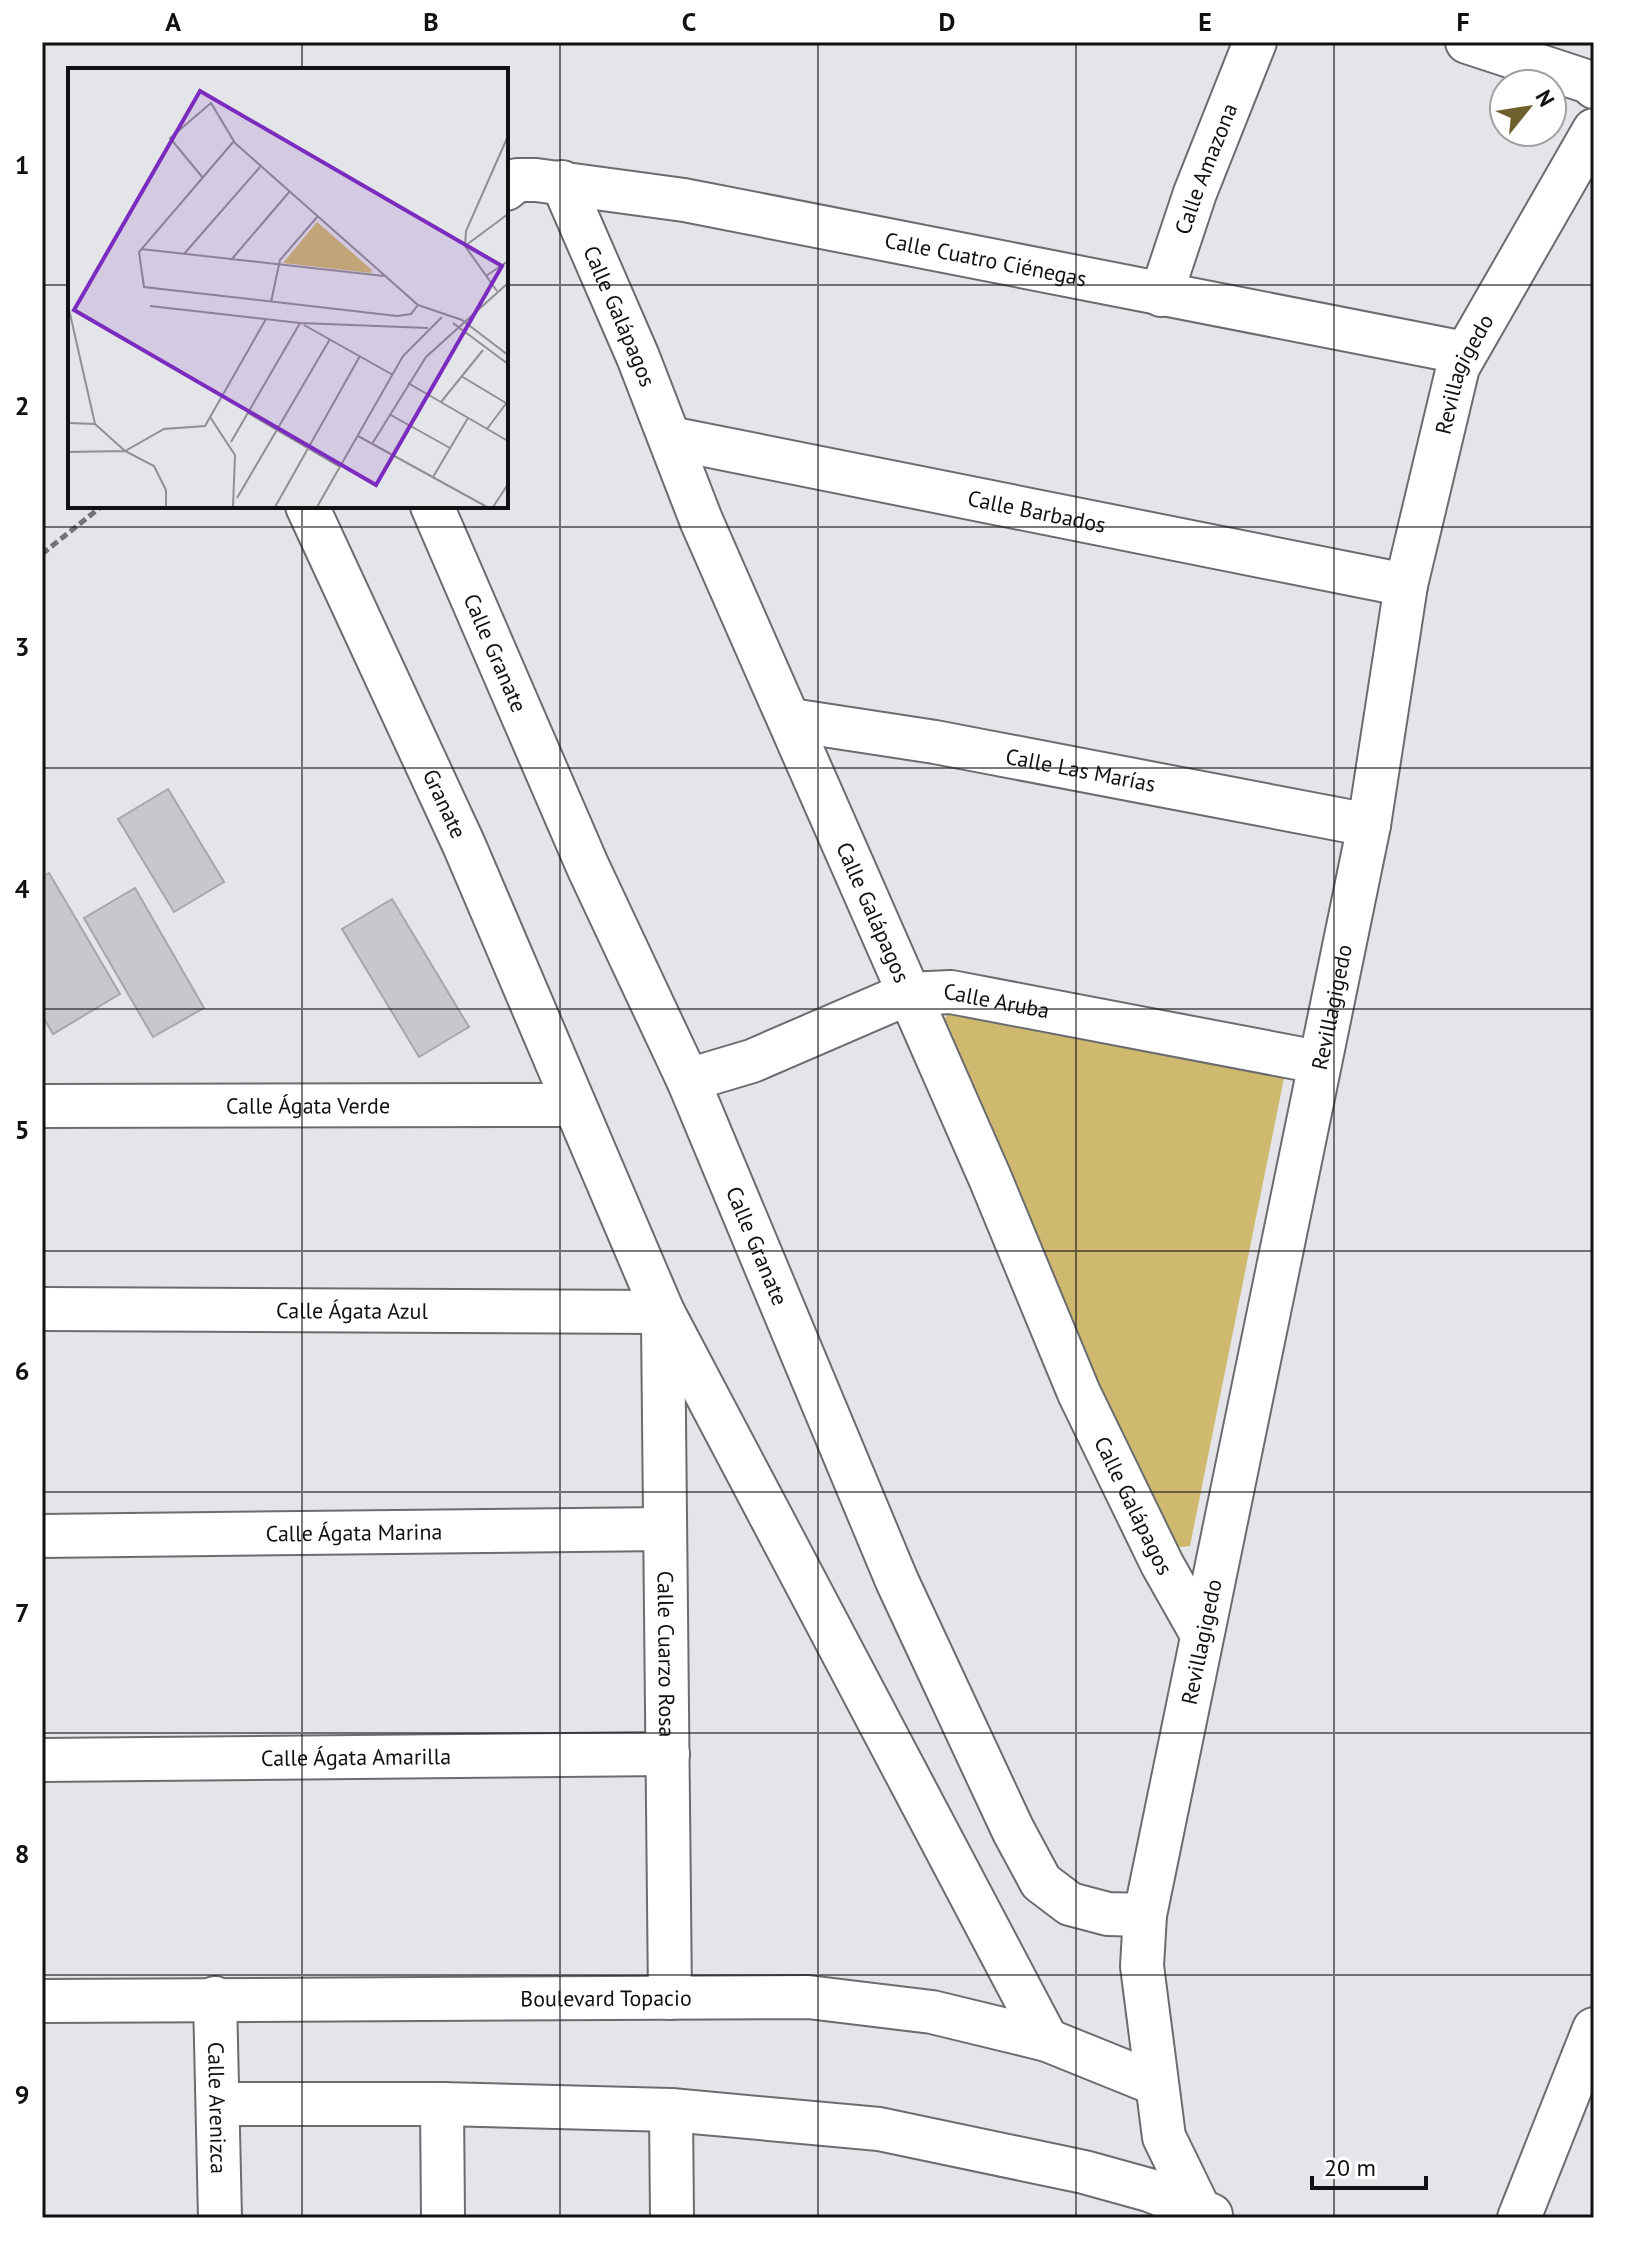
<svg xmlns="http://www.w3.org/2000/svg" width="1636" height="2260" viewBox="0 0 1636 2260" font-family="'PT Sans',sans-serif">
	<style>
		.green { fill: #cfb96e }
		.building { fill: #c7c8cc; stroke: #a5a7ab; stroke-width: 2 }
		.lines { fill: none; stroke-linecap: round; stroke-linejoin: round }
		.minor-casing { stroke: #6b6c70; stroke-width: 46 }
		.path { stroke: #737376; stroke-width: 5; stroke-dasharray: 8 4; stroke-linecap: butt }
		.minor { stroke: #fff; stroke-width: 42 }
		.grid { fill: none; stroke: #111113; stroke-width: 2; stroke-opacity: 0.55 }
		.labels { text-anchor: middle; stroke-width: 7; stroke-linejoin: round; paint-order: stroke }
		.street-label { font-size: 22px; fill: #111113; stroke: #fff }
		.inset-road { fill: none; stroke: #909093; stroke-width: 2 }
		.view { fill: #7b2cbf; fill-opacity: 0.15; stroke: #7b2cbf; stroke-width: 4 }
		.inset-edge { fill: none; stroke: #111113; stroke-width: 4 }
		.neatline { fill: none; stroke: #111113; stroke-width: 3 }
		.grid-label { font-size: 26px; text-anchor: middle; font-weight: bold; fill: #111113 }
	</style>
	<rect width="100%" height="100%" fill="#e4e5e9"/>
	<path class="green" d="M950 1011 1284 1078 1190 1546 1171 1548 941 1024Z"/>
	<g class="building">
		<path d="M168 789 224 882 174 912 118 819Z"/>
		<path d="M49 873 120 994 53 1034 42 1015V877Z"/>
		<path d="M135 888 204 1008 153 1037 84 918Z"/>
		<path d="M392 899 469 1027 419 1057 342 929Z"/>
	</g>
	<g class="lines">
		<g class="minor-casing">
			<g id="minor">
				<path d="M1467 42 1589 82 1594 87"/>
				<path id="s1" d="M562 182 638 357 701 520 990 1178 1079 1393 1162 1564 1201 1633"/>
				<path id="s2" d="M506 189 517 180H536L684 200 1465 353"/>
				<path id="s3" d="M1161 295 1195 193 1255 42"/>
				<path id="s4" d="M670 438 1406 585"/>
				<path id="s5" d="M307 506 464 845 663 1312 1047 2040"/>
				<path id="s6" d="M432 506 588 867 688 1080 897 1581 1013 1830 1041 1882 1070 1904 1108 1914 1145 1915"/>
				<path id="s7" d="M791 720 935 742 1369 825"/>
				<path id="s8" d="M688 1080 752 1061 907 994 951 992 1318 1062"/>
				<path id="s9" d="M42 1106 574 1105"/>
				<path id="s10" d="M42 1309 663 1312"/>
				<path id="s11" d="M663 1322 670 1998"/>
				<path id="s12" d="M42 1536 665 1529"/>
				<path id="s13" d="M42 1760 668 1754"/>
				<path id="s14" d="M215 1998 220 2218"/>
				<path id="s15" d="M42 2001 808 1997 932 2012 1047 2040 1156 2084"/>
				<path d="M218 2104H442L671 2110 879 2129 1084 2172 1149 2190 1211 2215"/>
				<path d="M442 2104 443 2218"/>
				<path d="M671 2110 672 2218"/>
				<path id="s16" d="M1198 2218 1200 2211 1164 2137 1142 1966 1145 1915 1369 825 1406 585 1458 367 1594 130"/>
				<path d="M1519 2218 1594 2029"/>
			</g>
		</g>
		<path class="path" d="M42 554 102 506"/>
		<use href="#minor" class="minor"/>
	</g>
	<path class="grid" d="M302 42V70M560 42V2218M818 42V2218M1076 42V2218M1334 42V2218M42 285H70M506 285H1594M302 506V2218M42 527H1594M42 768H1594M42 1009H1594M42 1251H1594M42 1492H1594M42 1733H1594M42 1975H1594"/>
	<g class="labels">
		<g class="street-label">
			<text dy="8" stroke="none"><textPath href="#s3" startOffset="134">Calle Amazona</textPath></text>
			<text dy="8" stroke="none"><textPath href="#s2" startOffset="490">Calle Cuatro Ciénegas</textPath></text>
			<text dy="8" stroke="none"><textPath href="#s1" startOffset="146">Calle Galápagos</textPath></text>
			<text dy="8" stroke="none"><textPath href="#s16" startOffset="1888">Revillagigedo</textPath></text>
			<text dy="8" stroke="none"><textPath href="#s4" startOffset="374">Calle Barbados</textPath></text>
			<text dy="8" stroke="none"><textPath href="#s6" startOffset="160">Calle Granate</textPath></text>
			<text dy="8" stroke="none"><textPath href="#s7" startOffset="294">Calle Las Marías</textPath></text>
			<text dy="8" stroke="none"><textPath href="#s5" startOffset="328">Granate</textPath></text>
			<text dy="8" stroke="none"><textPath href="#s1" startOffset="794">Calle Galápagos</textPath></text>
			<text dy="8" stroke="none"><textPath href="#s8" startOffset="326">Calle Aruba</textPath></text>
			<text dy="8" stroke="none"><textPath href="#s16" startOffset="1240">Revillagigedo</textPath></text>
			<text dy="8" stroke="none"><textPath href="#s9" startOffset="266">Calle Ágata Verde</textPath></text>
			<text dy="8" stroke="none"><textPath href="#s6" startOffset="808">Calle Granate</textPath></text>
			<text dy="8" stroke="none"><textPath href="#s10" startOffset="310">Calle Ágata Azul</textPath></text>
			<text dy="8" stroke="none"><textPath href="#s1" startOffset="1442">Calle Galápagos</textPath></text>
			<text dy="8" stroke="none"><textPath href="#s12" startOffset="312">Calle Ágata Marina</textPath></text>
			<text dy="8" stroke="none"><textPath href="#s16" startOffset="592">Revillagigedo</textPath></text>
			<text dy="8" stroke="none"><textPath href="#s11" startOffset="332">Calle Cuarzo Rosa</textPath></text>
			<text dy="8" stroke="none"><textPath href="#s13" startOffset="314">Calle Ágata Amarilla</textPath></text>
			<text dy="8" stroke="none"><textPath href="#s15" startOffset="564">Boulevard Topacio</textPath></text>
			<text dy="8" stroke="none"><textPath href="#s14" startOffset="110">Calle Arenizca</textPath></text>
		</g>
	</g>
	<g transform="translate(68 68)">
		<rect width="440" height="440" fill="#e4e5e9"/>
		<path d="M249 154 304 202 303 205 215 195Z" fill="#cfb96e"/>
		<path class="inset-road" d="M166 73 71 184 76 219 329 248 343 246 350 237M135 110 102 70 143 35 167 75 350 237 394 252 440 287M397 178 440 146M73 181 316 208M116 186 192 99M163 192 222 123M418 208 440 193M429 223 397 178 398 163 440 68M203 234 212 192 250 148M0 237 27 356 57 383 86 398 98 422V439M82 238 232 255 360 260M385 255 440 296M236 257 325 307M393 308 438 335M340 315 440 373M373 334 415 282M180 345 272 399M321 346 382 380M142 349 167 387 165 439M0 355 27 356M419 361 440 333M290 368 419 439M163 374 232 255M304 376 358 289 440 215M0 384 57 383 96 361 137 358 198 251M365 409 400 350M169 430 262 271M207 439 292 288M249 439 335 288 374 249M425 439 440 416"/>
		<path class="view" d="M132 23 434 198 308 417 6 242Z"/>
		<rect width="440" height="440" class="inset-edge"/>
	</g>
	<rect width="1636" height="2260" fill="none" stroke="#ffffff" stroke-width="88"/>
	<g transform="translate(1528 108) rotate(60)"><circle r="38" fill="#ffffff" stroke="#a0a0a1" stroke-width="2"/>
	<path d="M0-6L14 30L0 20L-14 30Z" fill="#6e602d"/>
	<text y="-12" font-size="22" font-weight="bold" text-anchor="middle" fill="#111113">N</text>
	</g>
	<path d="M1312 2176v12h114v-12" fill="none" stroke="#111113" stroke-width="4"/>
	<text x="1324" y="2176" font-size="24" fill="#111113" stroke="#ffffff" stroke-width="6" paint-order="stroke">20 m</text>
	<rect x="44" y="44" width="1548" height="2172" class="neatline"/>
	<g class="grid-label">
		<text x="173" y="31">A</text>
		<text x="431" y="31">B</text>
		<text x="689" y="31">C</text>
		<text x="947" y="31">D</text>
		<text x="1205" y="31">E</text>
		<text x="1463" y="31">F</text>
		<text x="22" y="174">1</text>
		<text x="22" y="415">2</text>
		<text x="22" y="656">3</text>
		<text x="22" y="898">4</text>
		<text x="22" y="1139">5</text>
		<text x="22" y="1380">6</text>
		<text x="22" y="1622">7</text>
		<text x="22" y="1863">8</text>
		<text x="22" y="2104">9</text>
	</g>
</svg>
